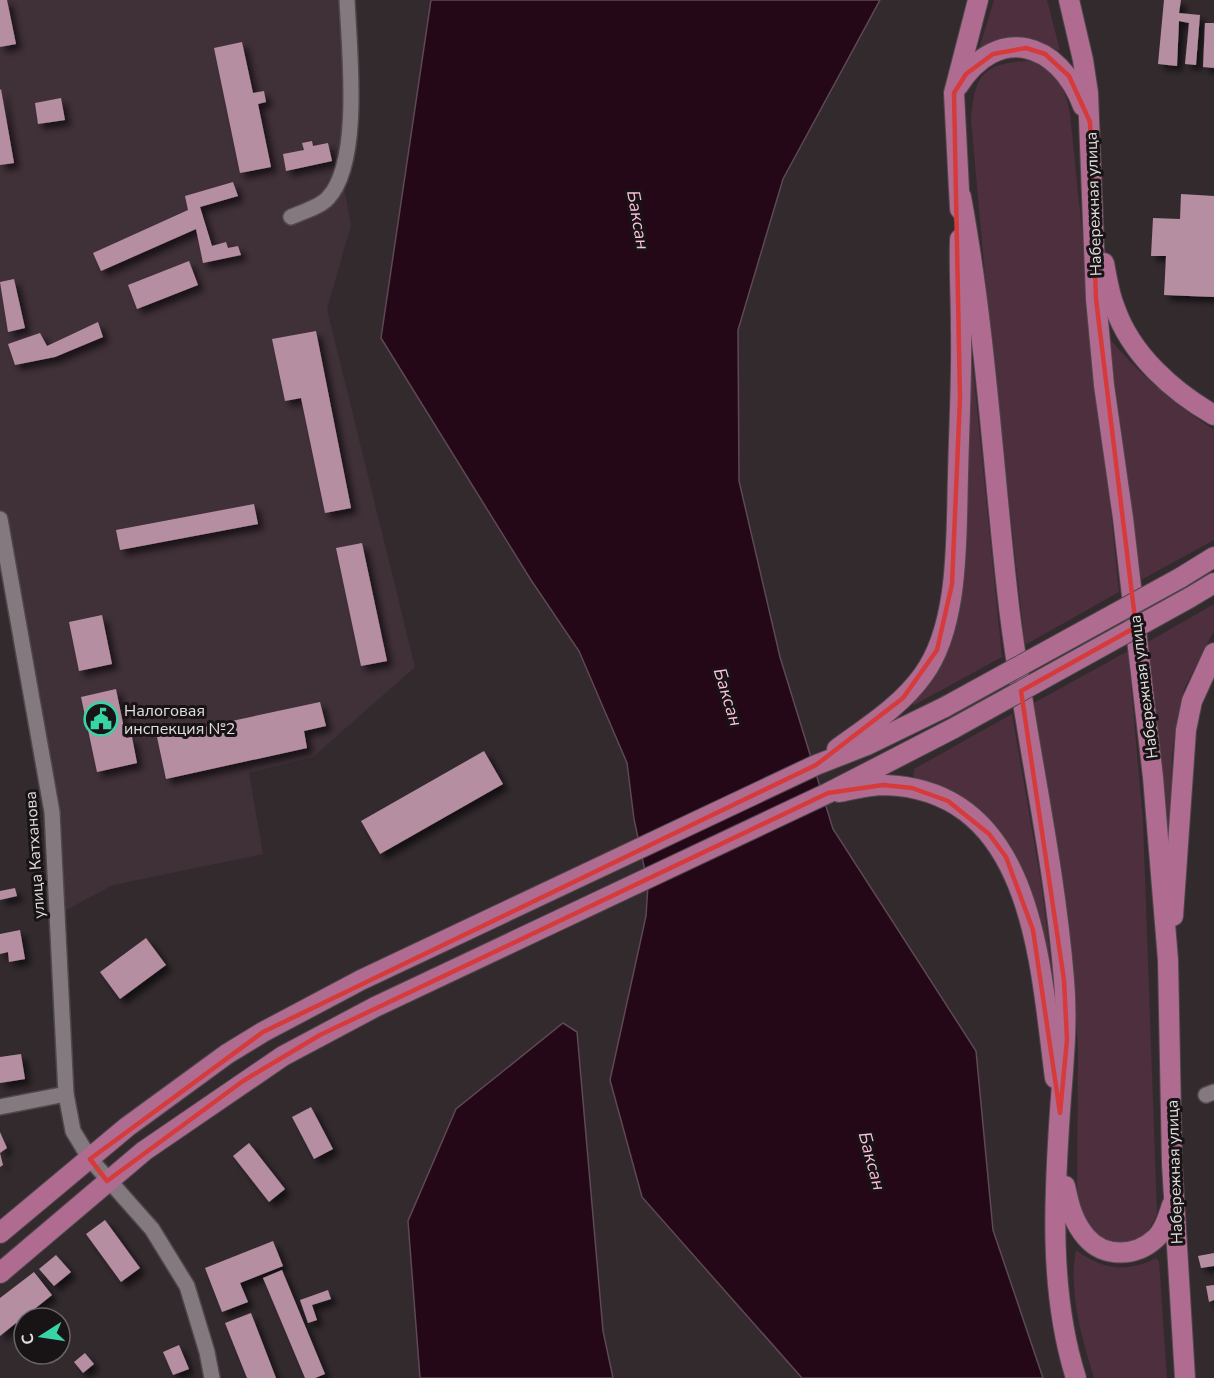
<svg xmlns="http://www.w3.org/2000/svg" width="1214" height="1378" viewBox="0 0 1214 1378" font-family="'Nunito Sans',sans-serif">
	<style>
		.built { fill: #403038 }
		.green { fill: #4d2f3e }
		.water { fill: #240818; stroke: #5d4854; stroke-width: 1.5 }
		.building { fill: #b68ea2; filter: url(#shadow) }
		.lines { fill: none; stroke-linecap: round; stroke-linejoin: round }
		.minor-casing { stroke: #4e474b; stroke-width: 18 }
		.major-casing { stroke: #4e474b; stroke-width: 22 }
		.minor { stroke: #84797e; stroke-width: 15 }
		.major { stroke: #af6c90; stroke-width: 20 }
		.major-bridge-casing { stroke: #4e474b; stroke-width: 22; stroke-linecap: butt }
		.major-bridge { stroke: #af6c90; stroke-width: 20 }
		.marked { fill: none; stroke: #d73a3a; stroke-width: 4.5; stroke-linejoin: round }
		.labels { text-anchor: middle; stroke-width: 6; stroke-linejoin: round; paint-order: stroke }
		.street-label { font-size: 16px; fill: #e3dde0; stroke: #181415 }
		.poi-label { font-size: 16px; fill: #e3dde0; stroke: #181415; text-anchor: start }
		.water-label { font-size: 18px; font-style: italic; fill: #febedd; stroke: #181415 }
	</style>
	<defs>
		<filter id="shadow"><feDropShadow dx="5.5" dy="5.5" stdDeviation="3" flood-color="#0009"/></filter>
	</defs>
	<rect width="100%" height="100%" fill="#332a2e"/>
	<path class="built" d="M0 0H347L342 177 351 225 327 309 415 667 313 757 249 773 263 854 113 885 57 915 52 812 0 519Z"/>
	<g class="green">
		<path d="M994 0H1047L1060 50H1056C1023 33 1013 41 979 49Z"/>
		<path d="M1032 61C1059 76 1064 85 1070 114L1119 592 1025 645 990 331 971 120C974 73 984 62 1032 61Z"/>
		<path d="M969 329 1002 657 914 705 910 701 944 653Z"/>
		<path d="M1109 338C1140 375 1174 404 1214 430V540L1141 580Z"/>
		<path d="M1214 604V631L1185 687 1177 719 1172 754 1170 847 1148 642Z"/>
		<path d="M1128 651 1143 821 1157 1214C1142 1248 1124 1251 1092 1235L1077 1200 1078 1048 1072 958 1032 704Z"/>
		<path d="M1012 714 1040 876 1055 992H1052L1038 922 1022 872 1008 845 913 781 914 769Z"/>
		<path d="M1076 1250C1102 1270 1128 1273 1156 1258L1159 1261 1167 1378H1094C1082 1338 1068 1292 1076 1250Z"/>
	</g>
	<g class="water">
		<path d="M431 0H880L783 179 738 330 739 481 780 657 833 829 976 1051 993 1230 1043 1378H802L642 1197 610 1080 646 916 648 885 634 819 627 763 579 651 531 580 381 338Z"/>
		<path d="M563 1023 577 1032 603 1331 613 1378H420L408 1221 456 1109Z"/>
	</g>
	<g class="building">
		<path d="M0 0H7L16 44 0 47Z"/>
		<path d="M1164 0H1181L1179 13 1200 15 1196 65 1185 64 1189 23 1179 21 1177 66 1158 64Z"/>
		<path d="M1205 23H1214V68L1203 67Z"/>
		<path d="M242 42 253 93 264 91 266 102 258 104 271 167 240 173 214 48Z"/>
		<path d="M1 89 14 163 0 165V90Z"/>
		<path d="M61 98 65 120 38 124 35 103Z"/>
		<path d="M312 141 313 146 328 143 332 161 286 171 283 154 304 150 302 143Z"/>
		<path d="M233 182 238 196 200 207 212 246 226 242 228 248 238 246 241 255 203 263 196 229 101 271 93 253 188 210 185 196Z"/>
		<path d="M1181 194 1214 196V297L1164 295 1166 256H1151L1153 218 1180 219Z"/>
		<path d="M189 261 198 285 137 309 128 285Z"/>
		<path d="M14 279 25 328 8 332 0 282Z"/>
		<path d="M98 322 103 337 55 357 15 365 8 344 40 333 47 346Z"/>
		<path d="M316 331 351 508 325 513 301 398 285 401 272 339Z"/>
		<path d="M254 504 258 524 120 550 116 530Z"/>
		<path d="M362 543 387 661 361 666 336 548Z"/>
		<path d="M102 615 112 664 79 671 69 622Z"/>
		<path d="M116 689 126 738 132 737 137 763 97 772 81 697Z"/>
		<path d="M320 702 326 726 304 731 307 748 166 779 157 737Z"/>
		<path d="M484 751 503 784 380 854 361 821Z"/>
		<path d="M15 888 17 896 0 900V891Z"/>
		<path d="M20 930 25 959 9 962 8 952 0 954V934Z"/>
		<path d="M146 938 166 965 120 999 100 972Z"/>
		<path d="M21 1054 25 1079 0 1083V1057Z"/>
		<path d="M311 1107 333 1149 314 1159 292 1117Z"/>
		<path d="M0 1132 7 1148 0 1153 3 1165 0 1167Z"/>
		<path d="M249 1143 285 1189 269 1202 233 1156Z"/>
		<path d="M105 1220 140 1268 121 1282 86 1234Z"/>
		<path d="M273 1241 283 1266 240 1283 248 1302 222 1312 205 1268Z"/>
		<path d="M1214 1253V1266L1201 1268 1198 1256Z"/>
		<path d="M56 1255 71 1272 54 1286 39 1269Z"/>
		<path d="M282 1270 325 1374 315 1378H305L263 1278Z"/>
		<path d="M34 1272 52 1295 32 1311 37 1318H24V1328L21 1330 16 1323 0 1336V1298Z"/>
		<path d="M1214 1285V1300L1209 1302 1206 1286Z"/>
		<path d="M328 1290 331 1299 312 1305 317 1320 308 1323 300 1300Z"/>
		<path d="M251 1313 276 1378H247L225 1323Z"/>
		<path d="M179 1345 189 1369 173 1375 163 1352Z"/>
		<path d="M85 1353 94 1364 83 1373 74 1362Z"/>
	</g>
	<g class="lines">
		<g class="minor-casing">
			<g id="minor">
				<path d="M291 217C302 212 320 207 328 198 362 162 349 49 347 0"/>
				<path d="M0 519 52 812 66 1094 73 1131 90 1159 152 1229 187 1286 207 1352 212 1378"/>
				<path d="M1206 1095 1214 1092"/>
				<path d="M0 1107 66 1094"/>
			</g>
		</g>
		<g class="major-casing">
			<g id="major">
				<path d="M1069 0 1083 60 1088 93 1096 299 1104 385 1123 518 1153 777 1168 960 1172 1164 1185 1378"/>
				<path d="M958 86C998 23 1059 42 1083 106"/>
				<path d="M961 197C986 332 993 470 1009 607 1024 732 1054 855 1064 980 1068 1024 1063 1067 1060 1111 1054 1199 1049 1293 1076 1378"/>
				<path d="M960 209 954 93 978 0"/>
				<path d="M1104 263C1107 278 1109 294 1115 308 1131 354 1172 391 1214 415"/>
				<path d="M1180 578 1214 557"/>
				<path d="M1189 598 1214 583"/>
				<path d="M837 749C867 727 901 706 923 675 960 625 956 535 958 476 959 427 962 378 961 330 961 299 959 269 960 239"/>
				<path d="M839 792C854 789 870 785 885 785 1035 790 1040 967 1055 1078"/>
				<path d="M1173 916 1186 730 1192 701 1214 653"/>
				<path d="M1065 1186C1069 1205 1073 1222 1086 1237 1104 1258 1136 1257 1156 1238 1165 1230 1168 1217 1172 1205"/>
				<path d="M0 1233 127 1127 227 1054 263 1032 361 980 816 765 867 745 945 707"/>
				<path d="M0 1273 144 1151 283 1056 375 1007 828 793 954 728"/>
			</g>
		</g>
		<use href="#minor" class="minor"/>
		<use href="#major" class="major"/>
		<g class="major-bridge-casing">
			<g id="major-bridge">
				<path d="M945 707 1180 578"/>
				<path d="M954 728 1189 598"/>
			</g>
		</g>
		<use href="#major-bridge" class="major-bridge"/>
	</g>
	<path class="marked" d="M1026 48 1045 54 1069 76 1090 122 1096 299 1136 627 1021 691 1064 980 1067 1040 1060 1113 1033 930 1006 857 989 834 948 801 912 788 883 785 828 793 320 1035 243 1081 107 1181 90 1159 263 1032 816 765 903 698 937 650 952 584 960 398 954 93 966 74 993 54Z"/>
	<defs>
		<g id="civic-ring" transform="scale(1.725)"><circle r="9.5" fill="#181415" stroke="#38d4a6" stroke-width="1.5"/><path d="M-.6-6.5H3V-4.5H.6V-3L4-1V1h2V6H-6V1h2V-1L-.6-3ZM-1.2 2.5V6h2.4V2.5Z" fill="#38d4a6"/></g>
	</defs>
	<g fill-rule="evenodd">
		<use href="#civic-ring" x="101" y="719"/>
	</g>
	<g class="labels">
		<g class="street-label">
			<text transform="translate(1093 204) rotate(-92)" y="6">Набережная улица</text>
			<text transform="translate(1143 687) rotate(-97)" y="6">Набережная улица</text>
			<text transform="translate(34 855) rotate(-94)" y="6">улица Катханова</text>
			<text transform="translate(1174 1172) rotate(-92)" y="6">Набережная улица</text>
		</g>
		<g class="poi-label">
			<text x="124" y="716">Налоговая<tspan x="124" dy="18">инспекция №2</tspan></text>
		</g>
		<g class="water-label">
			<text transform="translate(638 220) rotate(80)" y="6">Баксан</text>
			<text transform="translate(728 697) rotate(73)" y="6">Баксан</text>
			<text transform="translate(872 1161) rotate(75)" y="6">Баксан</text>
		</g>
	</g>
	<g transform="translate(42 1336) rotate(258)"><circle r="28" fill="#181415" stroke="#696466" stroke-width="1.5"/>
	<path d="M0-4.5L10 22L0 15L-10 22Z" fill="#38d4a6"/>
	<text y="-9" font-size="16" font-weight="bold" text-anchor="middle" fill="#e3dde0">С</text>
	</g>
</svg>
